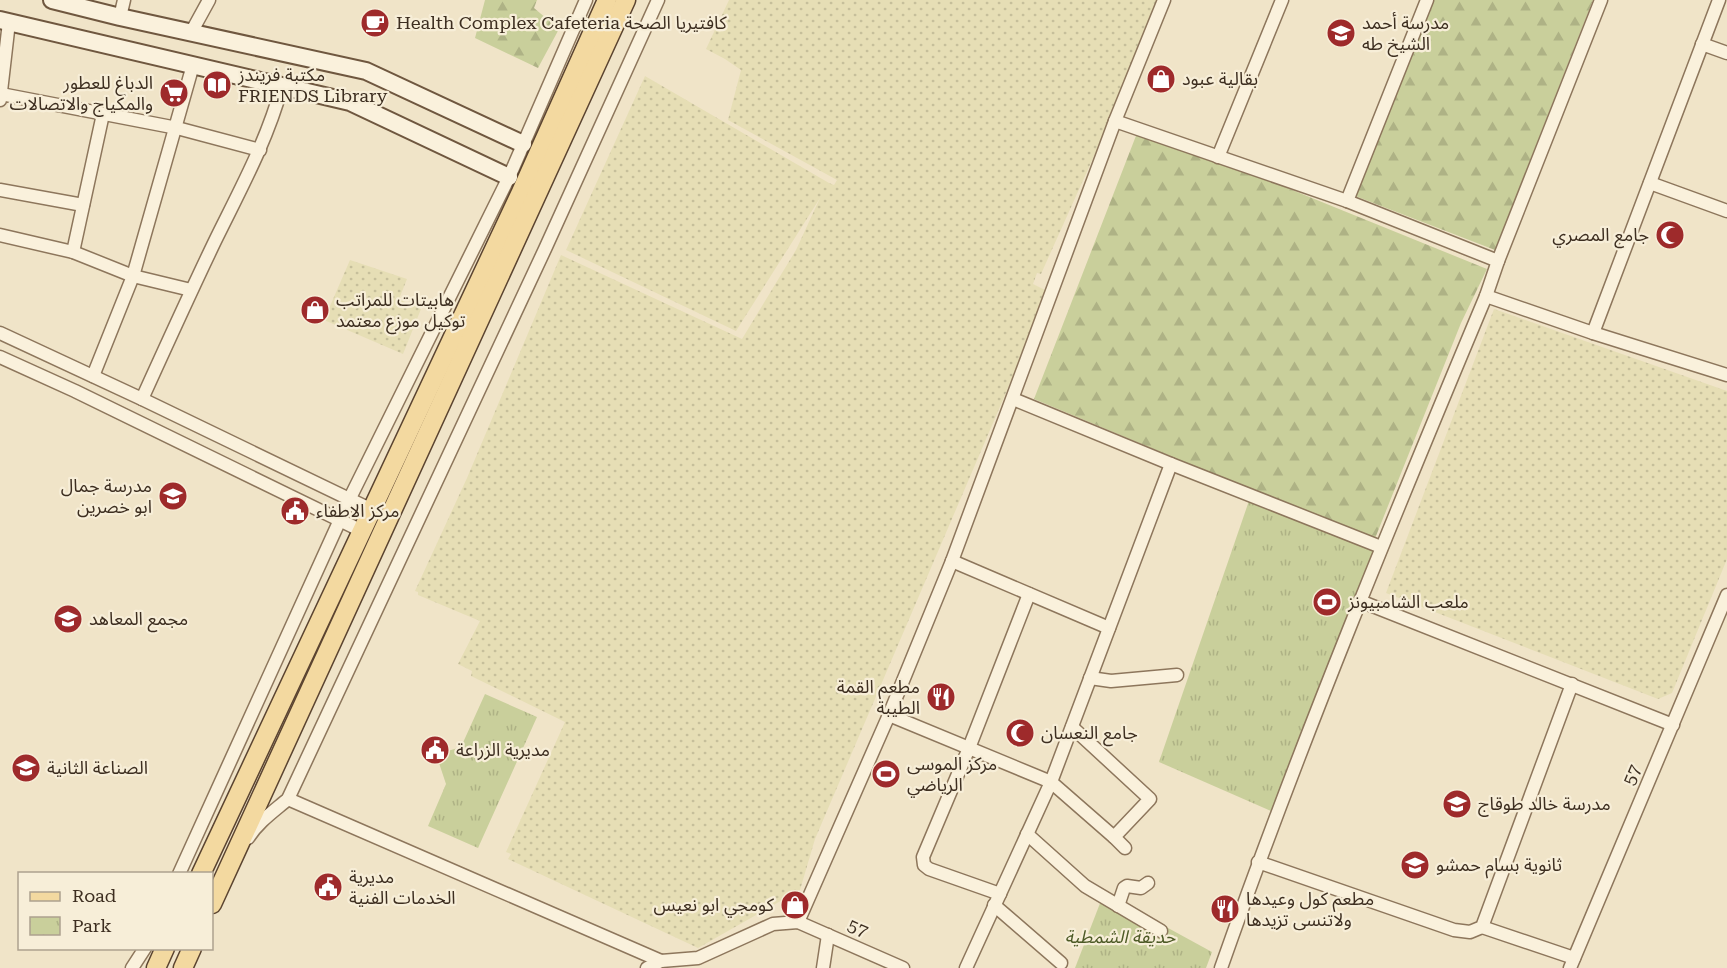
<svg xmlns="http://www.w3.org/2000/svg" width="1727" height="968" viewBox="0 0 1727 968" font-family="'Roboto Serif','Noto Sans Arabic',serif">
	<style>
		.farmland { fill: url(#farmland-dots) }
		.forest { fill: url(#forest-firs) }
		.park { fill: url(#park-tufts) }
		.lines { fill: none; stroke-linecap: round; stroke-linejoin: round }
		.street-casing { stroke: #8d765c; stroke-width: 15 }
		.secondary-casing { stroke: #6f573f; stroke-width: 20 }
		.primary-casing { stroke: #5b4430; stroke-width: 21 }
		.street { stroke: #faf1dc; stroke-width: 12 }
		.secondary { stroke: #faf1dc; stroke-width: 16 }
		.primary { stroke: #f3d9a0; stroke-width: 18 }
		.labels { text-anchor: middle; stroke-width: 4.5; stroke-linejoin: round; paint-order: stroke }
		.poi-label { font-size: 18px; fill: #3d2e20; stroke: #f7eed8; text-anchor: start }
		.street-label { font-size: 18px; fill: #3d2e20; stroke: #f7eed8 }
		.park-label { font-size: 18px; font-style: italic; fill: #4d5a26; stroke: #f7eed8 }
	</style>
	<defs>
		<pattern id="farmland-dots" width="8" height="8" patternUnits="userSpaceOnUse" patternTransform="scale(1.5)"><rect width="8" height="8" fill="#e6deb5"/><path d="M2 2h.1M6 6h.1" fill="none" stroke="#c6bf9b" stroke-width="1.8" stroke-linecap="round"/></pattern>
		<pattern id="forest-firs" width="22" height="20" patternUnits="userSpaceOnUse" patternTransform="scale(1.5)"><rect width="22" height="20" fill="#c9cf9b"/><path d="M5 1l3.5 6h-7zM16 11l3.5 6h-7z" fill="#aeb285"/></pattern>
		<pattern id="park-tufts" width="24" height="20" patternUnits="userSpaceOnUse" patternTransform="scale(1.5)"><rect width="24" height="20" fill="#c9cf9b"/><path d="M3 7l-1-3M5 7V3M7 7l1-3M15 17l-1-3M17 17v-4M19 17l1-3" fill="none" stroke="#aeb285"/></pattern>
	</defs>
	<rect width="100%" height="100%" fill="#f0e4c8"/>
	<g class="farmland">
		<path d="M729 0H1164L1041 274 1037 273 1033 284 1049 292 815 839 800 890 698 948 508 859 511 854 506 852 565 722 471 676 472 671 458 664 480 621 418 595V592L415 591 467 478 561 255 742 339 796 250 820 198 736 331 566 250 645 76 829 183 834 185 837 180 728 120 741 70 725 59 706 49Z"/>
		<path d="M350 260 407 279 399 299 421 309 403 354 324 320Z"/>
		<path d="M1494 309 1727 391V559L1672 693 1658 699 1386 593Z"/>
	</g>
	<g class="forest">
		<path d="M485 0H537L534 8 559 29 538 68 475 38Z"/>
		<path d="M1429 0H1593L1495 250 1350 194Z"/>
		<path d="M1139 128 1487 269 1461 323 1374 541 1034 399Z"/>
	</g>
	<g class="park">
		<path d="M1251 495 1375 550 1271 811 1159 762Z"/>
		<path d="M485 694 537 717 478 848 428 826 446 784 439 763 441 753 461 747Z"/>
		<path d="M1104 893 1212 952 1206 968H1075Z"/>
	</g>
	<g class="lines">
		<g class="street-casing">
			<g id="street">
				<path d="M120 17 124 0"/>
				<path d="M192 31 209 0"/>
				<path d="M1702 44 1727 53"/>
				<path d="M1 94 177 128 260 150"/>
				<path d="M0 100 9 22"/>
				<path d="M1115 121 1347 201 1498 261"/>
				<path d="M1218 157 1282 0"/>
				<path d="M1650 183 1727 211"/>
				<path d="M0 190 83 205"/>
				<path d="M1347 201 1427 0"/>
				<path d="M0 235 73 252 133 276 191 290"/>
				<path d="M73 252 103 114"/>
				<path d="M1486 296 1593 333 1727 375"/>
				<path d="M0 333 142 399 372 510"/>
				<path d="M1593 333 1719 0"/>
				<path d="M0 357 75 391 362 531"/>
				<path d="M93 376 133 276 193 65"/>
				<path d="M142 399C166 346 190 293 215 241 240 190 267 141 282 86"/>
				<path d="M1013 399 1171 464 1381 547"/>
				<path d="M952 561 1109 628"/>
				<path d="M1360 601 1673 725"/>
				<path d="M1090 678 1111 681 1177 675"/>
				<path d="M889 715 1051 782 1114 837"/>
				<path d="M1072 727 1150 799 1114 837 1125 848"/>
				<path d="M288 799 661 961"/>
				<path d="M1027 834 1085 886 1161 931"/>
				<path d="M248 838C258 822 274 811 288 799L545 249 658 0"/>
				<path d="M1258 862 1454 930 1470 932 1482 927 1572 684"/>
				<path d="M179 874 349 500 509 177 586 0"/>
				<path d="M1000 894 929 869 924 865 923 857 969 748 1029 594"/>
				<path d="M994 905 1061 963"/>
				<path d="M1118 906 1124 888 1127 886 1141 888 1148 883"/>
				<path d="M798 922 889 715 952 561 1115 121 1164 0"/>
				<path d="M1482 927 1574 958"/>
				<path d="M132 968 145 948"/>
				<path d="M647 968 661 961 698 958 773 924 798 922 903 968"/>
				<path d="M823 968 828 935"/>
				<path d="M966 968 1051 782 1171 464"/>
				<path d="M1221 968C1301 741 1393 518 1486 296L1498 261 1601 0"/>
				<path d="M1570 968 1727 595"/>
			</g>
		</g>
		<g class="secondary-casing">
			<g id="secondary">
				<path d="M52 0 120 17 366 71 523 144"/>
				<path d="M0 20 350 102 509 177"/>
			</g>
		</g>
		<g class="primary-casing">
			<g id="primary">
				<path d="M201 874 521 192 607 0"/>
				<path d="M212 904 626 0"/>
				<path d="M156 968 165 948"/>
				<path d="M183 968 192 948"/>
			</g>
		</g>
		<use href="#street" class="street"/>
		<use href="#secondary" class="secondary"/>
		<use href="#primary" class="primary"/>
	</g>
	<defs>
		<g id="cafe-disc" transform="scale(1.5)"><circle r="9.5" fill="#9e2a2b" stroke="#f7eed8"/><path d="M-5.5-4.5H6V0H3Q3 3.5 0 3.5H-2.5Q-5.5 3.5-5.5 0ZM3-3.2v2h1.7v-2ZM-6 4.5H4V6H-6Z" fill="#fff"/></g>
		<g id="school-disc" transform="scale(1.5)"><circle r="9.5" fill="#9e2a2b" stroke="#f7eed8"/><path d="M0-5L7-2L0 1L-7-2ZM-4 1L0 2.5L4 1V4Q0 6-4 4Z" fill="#fff"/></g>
		<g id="shop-disc" transform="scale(1.5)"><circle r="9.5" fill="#9e2a2b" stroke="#f7eed8"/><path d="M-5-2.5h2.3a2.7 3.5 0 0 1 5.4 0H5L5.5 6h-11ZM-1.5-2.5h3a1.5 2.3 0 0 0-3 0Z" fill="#fff"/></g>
		<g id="library-disc" transform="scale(1.5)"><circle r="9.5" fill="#9e2a2b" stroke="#f7eed8"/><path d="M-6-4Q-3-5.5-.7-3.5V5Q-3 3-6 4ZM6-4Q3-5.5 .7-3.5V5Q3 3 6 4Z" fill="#fff"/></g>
		<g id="supermarket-disc" transform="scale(1.5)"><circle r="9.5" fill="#9e2a2b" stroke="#f7eed8"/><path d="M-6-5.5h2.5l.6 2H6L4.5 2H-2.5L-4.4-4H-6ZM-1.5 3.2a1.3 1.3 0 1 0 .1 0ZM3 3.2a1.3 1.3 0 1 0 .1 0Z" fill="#fff"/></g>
		<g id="mosque-disc" transform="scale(1.5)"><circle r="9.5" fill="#9e2a2b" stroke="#f7eed8"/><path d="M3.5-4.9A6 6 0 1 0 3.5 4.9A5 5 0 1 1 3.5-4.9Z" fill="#fff"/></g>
		<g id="civic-disc" transform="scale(1.5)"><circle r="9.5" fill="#9e2a2b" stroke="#f7eed8"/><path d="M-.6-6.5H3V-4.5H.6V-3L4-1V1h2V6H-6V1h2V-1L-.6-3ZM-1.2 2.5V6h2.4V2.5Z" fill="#fff"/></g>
		<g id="stadium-disc" transform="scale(1.5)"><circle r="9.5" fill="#9e2a2b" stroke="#f7eed8"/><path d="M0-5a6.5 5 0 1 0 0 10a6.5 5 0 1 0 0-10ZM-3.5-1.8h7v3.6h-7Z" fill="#fff"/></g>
		<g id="restaurant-disc" transform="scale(1.5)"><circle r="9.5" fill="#9e2a2b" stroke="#f7eed8"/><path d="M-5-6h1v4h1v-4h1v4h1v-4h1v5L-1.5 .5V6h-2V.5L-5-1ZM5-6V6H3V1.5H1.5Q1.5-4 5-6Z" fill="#fff"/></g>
	</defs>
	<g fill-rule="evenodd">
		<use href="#cafe-disc" x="375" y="23"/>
		<use href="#school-disc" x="1341" y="33"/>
		<use href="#shop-disc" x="1161" y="79"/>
		<use href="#library-disc" x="217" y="85"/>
		<use href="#supermarket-disc" x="174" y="93"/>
		<use href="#mosque-disc" x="1670" y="235"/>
		<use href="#shop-disc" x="315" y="310"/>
		<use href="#school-disc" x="173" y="496"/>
		<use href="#civic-disc" x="295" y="511"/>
		<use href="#stadium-disc" x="1327" y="602"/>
		<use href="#school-disc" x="68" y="619"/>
		<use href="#restaurant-disc" x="941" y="697"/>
		<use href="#mosque-disc" x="1020" y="733"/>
		<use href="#civic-disc" x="435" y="750"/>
		<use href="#school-disc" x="26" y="768"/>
		<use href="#stadium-disc" x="886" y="774"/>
		<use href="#school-disc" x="1457" y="804"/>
		<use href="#school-disc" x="1415" y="865"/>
		<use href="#civic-disc" x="328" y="887"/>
		<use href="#shop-disc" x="795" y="905"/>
		<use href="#restaurant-disc" x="1225" y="909"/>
	</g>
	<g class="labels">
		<g class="poi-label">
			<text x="396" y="29">Health Complex Cafeteria كافتيريا الصحة</text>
			<text x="1362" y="29">مدرسة أحمد<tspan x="1362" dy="21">الشيخ طه</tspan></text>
			<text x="238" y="81">مكتبة فريندز<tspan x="238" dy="21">FRIENDS Library</tspan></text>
			<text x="1182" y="85">بقالية عبود</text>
			<text x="153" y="89" text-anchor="end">الدباغ للعطور<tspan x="153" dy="21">والمكياج والاتصالات</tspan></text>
			<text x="1649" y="241" text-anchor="end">جامع المصري</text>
			<text x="336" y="306">هابيتات للمراتب<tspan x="336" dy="21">توكيل موزع معتمد</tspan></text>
			<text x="152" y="492" text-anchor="end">مدرسة جمال<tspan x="152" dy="21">ابو خصرين</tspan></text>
			<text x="316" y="517">مركز الاطفاء</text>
			<text x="1348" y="608">ملعب الشامبيونز</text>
			<text x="89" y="625">مجمع المعاهد</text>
			<text x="920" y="693" text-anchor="end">مطعم القمة<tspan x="920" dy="21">الطيبة</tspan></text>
			<text x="1041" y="739">جامع النعسان</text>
			<text x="456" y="756">مديرية الزراعة</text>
			<text x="907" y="770">مركز الموسى<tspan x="907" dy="21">الرياضي</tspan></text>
			<text x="47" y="774">الصناعة الثانية</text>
			<text x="1478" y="810">مدرسة خالد طوقاج</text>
			<text x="1436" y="871">ثانوية بسام حمشو</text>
			<text x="349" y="883">مديرية<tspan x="349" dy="21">الخدمات الفنية</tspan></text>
			<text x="1246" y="905">مطعم كول وعيدها<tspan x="1246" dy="21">ولاتنسى تزيدها</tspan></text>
			<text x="774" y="911" text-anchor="end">كومجي ابو نعيس</text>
		</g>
		<g class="street-label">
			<text transform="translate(1632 775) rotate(-67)" y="6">57</text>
			<text transform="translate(858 928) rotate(24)" y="6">57</text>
		</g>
		<g class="park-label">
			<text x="1120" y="943">حديقة الشمطية</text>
		</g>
	</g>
	<rect x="18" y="872" width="195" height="78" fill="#f7eed8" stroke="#ada18e" stroke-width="1.5"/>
	<rect x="30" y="892" width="30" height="9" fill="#f3d9a0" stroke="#ada18e" stroke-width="1.5"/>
	<text x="72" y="902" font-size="18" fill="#3d2e20">Road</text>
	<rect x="30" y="917" width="30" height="18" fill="url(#park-tufts)" stroke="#ada18e" stroke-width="1.5"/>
	<text x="72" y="932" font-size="18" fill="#3d2e20">Park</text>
</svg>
